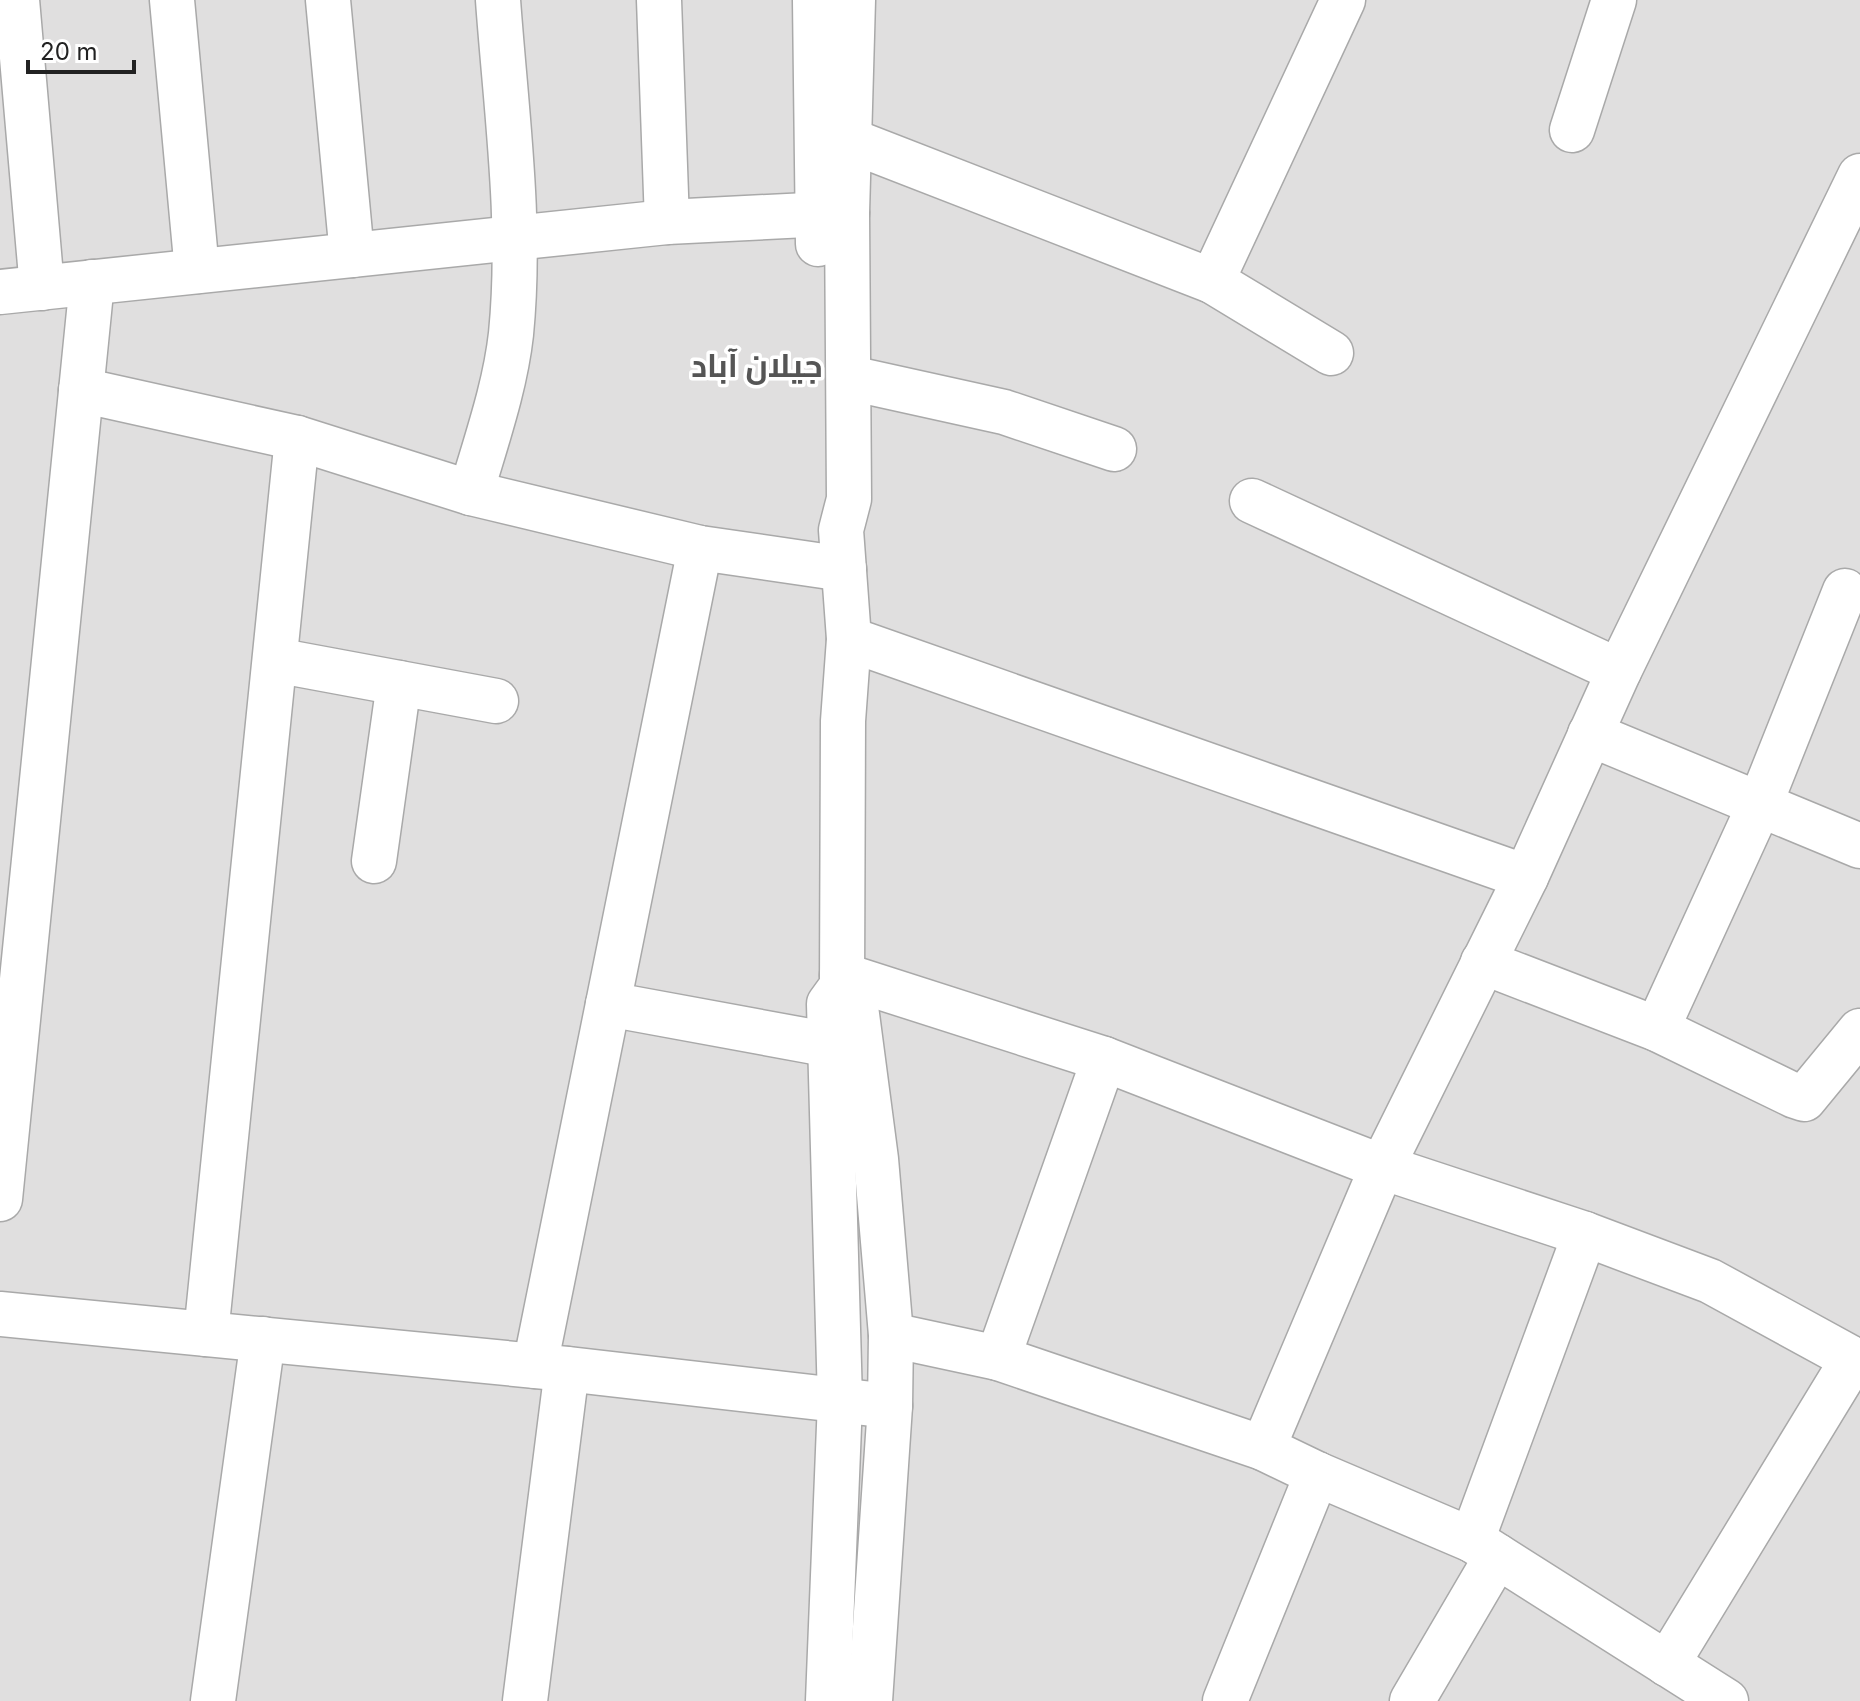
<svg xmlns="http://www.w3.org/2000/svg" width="1860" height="1701" viewBox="0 0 1860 1701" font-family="Inter,Cairo,sans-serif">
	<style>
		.residential { fill: #e0dfdf }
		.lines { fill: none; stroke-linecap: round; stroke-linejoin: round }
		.minor-casing { stroke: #a9a9a9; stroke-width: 47 }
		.minor { stroke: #fff; stroke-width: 44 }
		.labels { text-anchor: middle; stroke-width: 7; stroke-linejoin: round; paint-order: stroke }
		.quarter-label { font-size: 32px; font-weight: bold; fill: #555; stroke: #fff }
	</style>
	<rect width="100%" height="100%" fill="#f2efe9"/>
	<rect class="residential" x="0" y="0" width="1860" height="1701"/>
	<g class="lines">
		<g class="minor-casing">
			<g id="minor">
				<path d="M17 0 42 288"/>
				<path d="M172 0 197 271"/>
				<path d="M328 0 352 255"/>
				<path d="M659 0 667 222"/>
				<path d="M815 0 818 244"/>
				<path d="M1572 130 1614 0"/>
				<path d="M849 140 1212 281 1331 353"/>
				<path d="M1212 281 1343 0"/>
				<path d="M0 292 667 222 847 213"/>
				<path d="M850 378 1004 412 1114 449"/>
				<path d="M81 390 297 438 471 493 700 548 844 569"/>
				<path d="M471 493C486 441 505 388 511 334 522 223 506 111 498 0"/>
				<path d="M1252 501 1619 671"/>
				<path d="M849 639 1526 877"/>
				<path d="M275 660 496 701"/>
				<path d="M1590 734 1860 846"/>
				<path d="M374 861 399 683"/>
				<path d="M1483 962 1657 1029 1795 1096 1804 1099 1860 1031"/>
				<path d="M842 975 1104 1059 1382 1167 1585 1234 1710 1281 1860 1363"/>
				<path d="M851 1000 856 1007 876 1159 891 1335 890 1406 870 1701"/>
				<path d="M608 1004 831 1045"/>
				<path d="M1657 1029 1760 804 1845 591"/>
				<path d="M0 1199 92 282"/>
				<path d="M0 1314 567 1369 890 1406"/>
				<path d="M206 1334 297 438"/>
				<path d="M891 1335 998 1358 1263 1448 1317 1474 1472 1540 1726 1701"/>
				<path d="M998 1358 1104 1059"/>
				<path d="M535 1366 700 548"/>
				<path d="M1263 1448 1382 1167 1526 877 1619 671 1860 176"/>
				<path d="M1472 1540 1585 1234"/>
				<path d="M1667 1664 1853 1359"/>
				<path d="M213 1701 263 1339"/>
				<path d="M525 1701 567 1369"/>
				<path d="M828 1701 840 1401 829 1004 842 986 843 721 849 639 841 530 849 499 847 213 853 0"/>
				<path d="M1225 1701 1317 1474"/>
				<path d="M1412 1701 1497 1556"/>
			</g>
		</g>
		<use href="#minor" class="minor"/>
	</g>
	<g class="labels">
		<g class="quarter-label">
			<text x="757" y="377">جیلان آباد</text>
		</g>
	</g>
	<path d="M28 60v12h106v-12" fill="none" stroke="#222222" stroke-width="4"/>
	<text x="40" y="60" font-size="24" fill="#222222" stroke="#ffffff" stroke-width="6" paint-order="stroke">20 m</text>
</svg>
